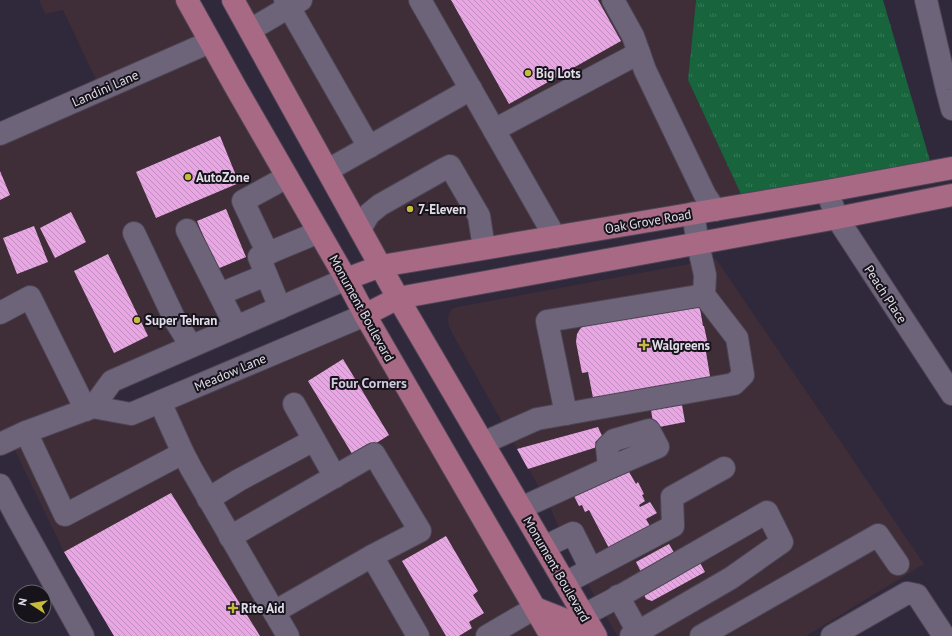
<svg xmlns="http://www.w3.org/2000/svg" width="952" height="636" viewBox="0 0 952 636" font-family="'PT Sans',sans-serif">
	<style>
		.commercial { fill: #3f2e38 }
		.grass { fill: url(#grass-tufts) }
		.building { fill: url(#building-back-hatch) }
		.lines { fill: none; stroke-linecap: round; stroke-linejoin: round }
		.minor-casing { stroke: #4d4555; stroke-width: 24 }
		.major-casing { stroke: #4d4555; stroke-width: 24 }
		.minor { stroke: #6e647a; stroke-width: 22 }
		.major { stroke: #a86985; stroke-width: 22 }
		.poi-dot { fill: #c7bb3b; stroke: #16131b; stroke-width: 1.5 }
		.labels { text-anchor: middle; stroke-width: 4; stroke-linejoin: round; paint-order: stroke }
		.poi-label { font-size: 13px; font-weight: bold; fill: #e2dde9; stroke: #16131b; text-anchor: start }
		.street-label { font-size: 13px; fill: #e2dde9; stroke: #16131b }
		.neighbourhood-label { font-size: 14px; font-weight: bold; fill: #d2c8e0; stroke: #16131b }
	</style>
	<defs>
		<pattern id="grass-tufts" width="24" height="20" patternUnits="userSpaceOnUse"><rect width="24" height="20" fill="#17643d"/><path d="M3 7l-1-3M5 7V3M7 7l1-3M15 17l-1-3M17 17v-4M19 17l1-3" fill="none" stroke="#387a59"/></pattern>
		<pattern id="building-back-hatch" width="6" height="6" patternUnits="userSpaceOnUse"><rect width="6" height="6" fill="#e9a6e5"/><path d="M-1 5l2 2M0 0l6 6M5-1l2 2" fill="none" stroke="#c08dbd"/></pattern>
	</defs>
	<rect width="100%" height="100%" fill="#30283b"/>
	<g class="commercial">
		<path d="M39 0H187L346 279 112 381 93 407 131 414 365 315 551 636H114L64 552 10 440 0 444V134L101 90 63 10 45 14Z"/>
		<path d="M233 0H696L688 80 746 205 381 266Z"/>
		<path d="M716 259 924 564 806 636H617L567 547 550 507 452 333 449 326 448 320 449 314 452 309 457 307Z"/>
	</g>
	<path class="grass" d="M696 0H883L933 171 746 205 688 80Z"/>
	<g class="building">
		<path d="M451 0H598L621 41 509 104Z"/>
		<path d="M220 136 239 183 156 218 136 172Z"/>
		<path d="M0 171 10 195 0 200Z"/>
		<path d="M226 209 246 257 217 269 197 221Z"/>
		<path d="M71 212 86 242 55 258 40 228Z"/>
		<path d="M34 226 48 262 17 274 3 238Z"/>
		<path d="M108 254 148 336 114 353 74 271Z"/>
		<path d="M699 303 703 326H704L708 345 705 346 711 382 594 403 588 372 582 373 576 342 577 334 580 329 585 324Z"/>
		<path d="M343 359 389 435 354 457 308 381Z"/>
		<path d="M682 405 685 422 654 428 651 410Z"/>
		<path d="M598 427 603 438 595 442 597 447 528 469 517 449Z"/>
		<path d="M628 470 636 484 638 482 644 494 642 495 645 501 639 505 640 507 650 502 657 513 646 519 651 528 610 550 589 510 585 512 582 505 579 506 574 496Z"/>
		<path d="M171 493 260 636H114L64 552Z"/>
		<path d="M446 536 478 591 473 595 484 613 469 622 472 628 459 636H446L402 561Z"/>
		<path d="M669 544 676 556 641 572 636 562Z"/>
		<path d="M698 559 705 572 652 601 646 599 643 593Z"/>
	</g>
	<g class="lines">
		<g class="minor-casing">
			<g id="minor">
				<path d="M285 0 369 147"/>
				<path d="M420 0 555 237"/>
				<path d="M613 0 633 36 639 53"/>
				<path d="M926 0 947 90 952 109"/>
				<path d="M250 30 301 0"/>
				<path d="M494 130 639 53 645 70 705 195 715 210"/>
				<path d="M0 134 210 42"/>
				<path d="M328 170 471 89"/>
				<path d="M827 191 837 218 952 394"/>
				<path d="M360 229 369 214 380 205 442 170 450 166 479 216 484 248"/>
				<path d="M187 230 236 327"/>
				<path d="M134 233 175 320 191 346"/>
				<path d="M268 254 243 201 287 177"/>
				<path d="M220 294 266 275"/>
				<path d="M280 308 259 257 319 232"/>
				<path d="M0 313 30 297 86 410"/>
				<path d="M160 402 183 453 192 470 288 636"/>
				<path d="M294 404 335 477"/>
				<path d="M93 407 112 381 346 279"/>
				<path d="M566 414 547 321 704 295"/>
				<path d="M26 432 65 515 183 453"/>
				<path d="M483 443 537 419 734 384 743 375 737 338 704 295 705 275 698 244 693 213"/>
				<path d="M0 444 26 432 93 407 131 414 365 315"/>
				<path d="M0 485 17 517 83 636"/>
				<path d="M208 499 239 480 314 440"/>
				<path d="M521 508 609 468 658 447 649 430 614 440 607 447 609 468"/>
				<path d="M230 537 374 454 420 531 372 556 274 612"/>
				<path d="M544 547 573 533 591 569"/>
				<path d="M372 556 418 636"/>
				<path d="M565 583 673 526 672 497 724 468"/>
				<path d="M618 596 638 632"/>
				<path d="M584 615 620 596 767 512 782 542 731 578 631 636"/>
				<path d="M487 636 535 608"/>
				<path d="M701 636 878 535 898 564"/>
				<path d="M832 636 907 593 917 595 944 636"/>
			</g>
		</g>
		<g class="major-casing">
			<g id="major">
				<path d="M187 0 236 88 346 279 365 315 551 636"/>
				<path d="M233 0 398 298 596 636"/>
				<path d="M346 279 381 266 827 191 952 168"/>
				<path d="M365 315 398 298 837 218 952 195"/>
				<path d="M535 608 563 619 575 636"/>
			</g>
		</g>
		<use href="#minor" class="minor"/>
		<use href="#major" class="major"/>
	</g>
	<g class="poi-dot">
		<circle cx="528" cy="73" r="4"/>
		<circle cx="188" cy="177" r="4"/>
		<circle cx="410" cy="209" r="4"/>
		<circle cx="137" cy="320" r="4"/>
		<path d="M642 339h4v4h4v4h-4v4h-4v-4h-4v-4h4z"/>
		<path d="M231 602h4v4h4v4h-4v4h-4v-4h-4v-4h4z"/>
	</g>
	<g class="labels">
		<g class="poi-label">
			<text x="536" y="78">Big Lots</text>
			<text x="196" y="182">AutoZone</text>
			<text x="418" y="214">7-Eleven</text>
			<text x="145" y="325">Super Tehran</text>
			<text x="652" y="350">Walgreens</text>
			<text x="241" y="613">Rite Aid</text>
		</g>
		<g class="street-label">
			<text transform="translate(105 88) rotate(-24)" y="5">Landini Lane</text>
			<text transform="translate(648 221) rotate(-10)" y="5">Oak Grove Road</text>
			<text transform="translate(886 294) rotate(57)" y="5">Peach Place</text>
			<text transform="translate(362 308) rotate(61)" y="5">Monument Boulevard</text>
			<text transform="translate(230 372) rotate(-23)" y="5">Meadow Lane</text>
			<text transform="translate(557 569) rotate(60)" y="5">Monument Boulevard</text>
		</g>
		<g class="neighbourhood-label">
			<text x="369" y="388">Four Corners</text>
		</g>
	</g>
	<g transform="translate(32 604) rotate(282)"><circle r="19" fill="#16131b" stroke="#68646d"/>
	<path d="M0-3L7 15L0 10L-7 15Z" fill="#c7bb3b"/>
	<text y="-6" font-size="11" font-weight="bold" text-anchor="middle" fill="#e2dde9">N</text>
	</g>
</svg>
